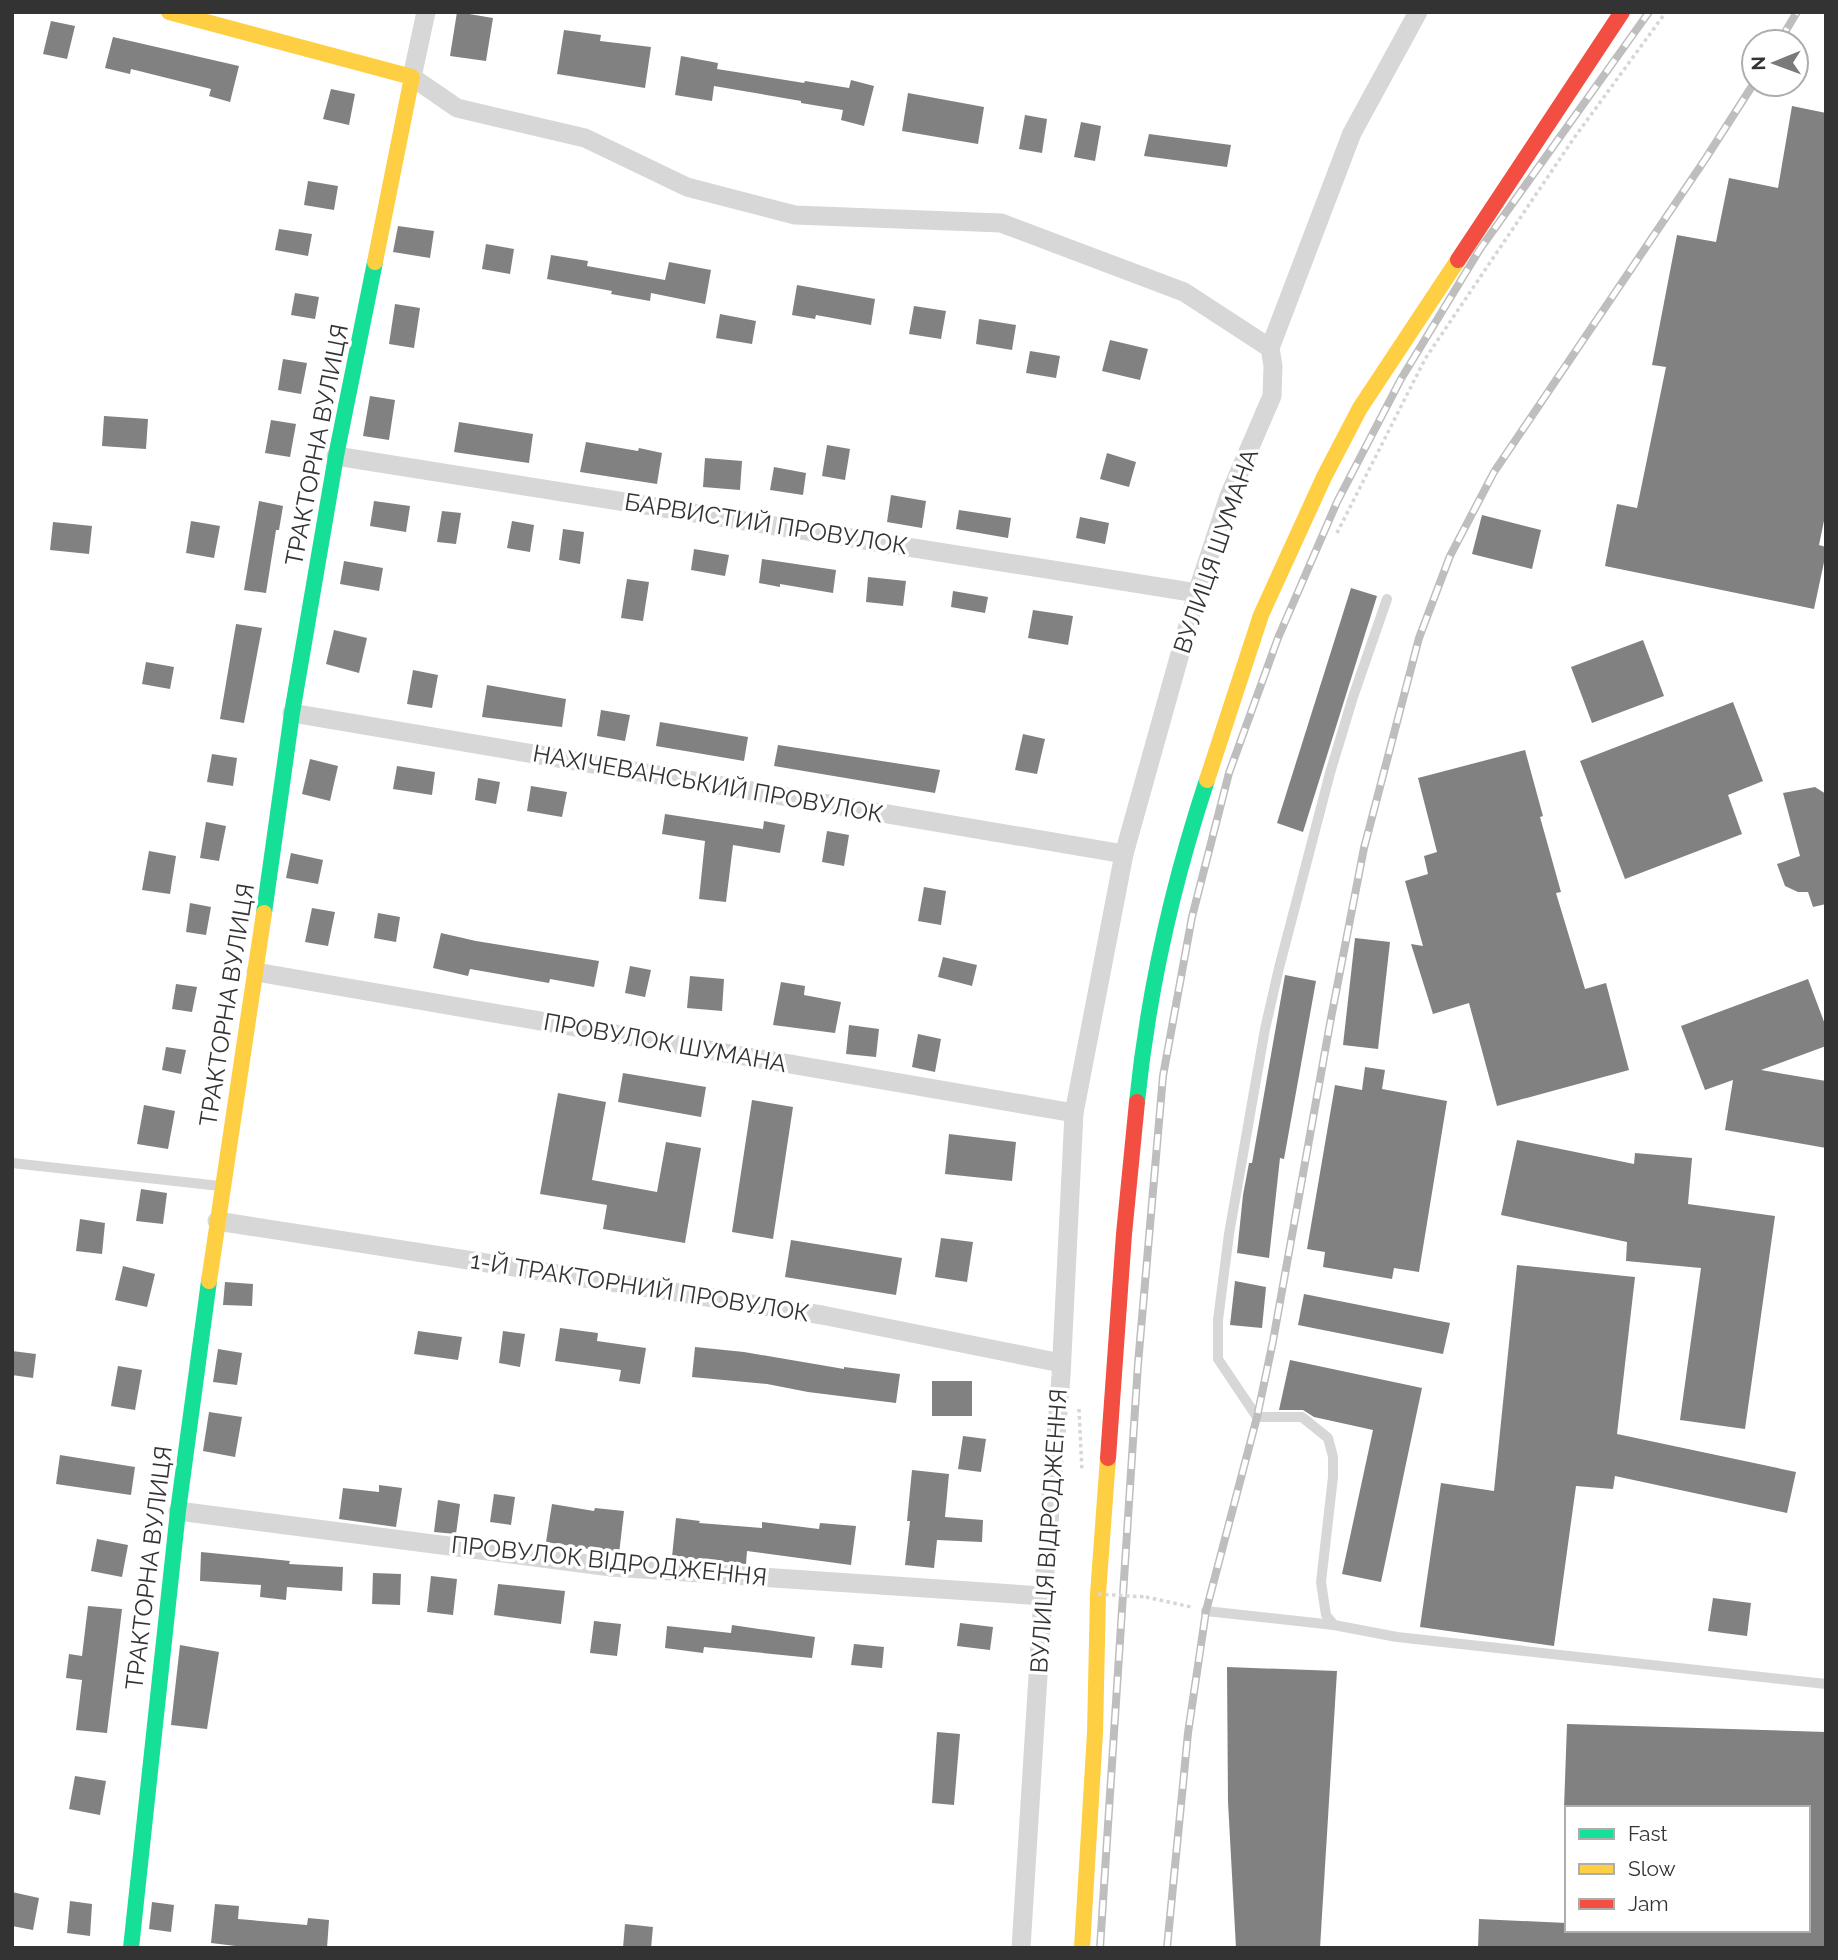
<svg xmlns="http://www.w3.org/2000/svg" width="1838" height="1960" viewBox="0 0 1838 1960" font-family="Raleway,sans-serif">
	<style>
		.building { fill: #818181 }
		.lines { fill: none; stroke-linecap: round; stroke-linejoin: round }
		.path { stroke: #d6d6d6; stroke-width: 3.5; stroke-dasharray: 3.5 3.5; stroke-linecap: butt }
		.lane { stroke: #d7d7d7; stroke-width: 10 }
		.street { stroke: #d7d7d7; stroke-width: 19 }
		.fast { stroke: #16e098; stroke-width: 16 }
		.slow { stroke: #ffcf43; stroke-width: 16 }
		.jam { stroke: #f24e42; stroke-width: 16 }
		.rail-casing { stroke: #bebebe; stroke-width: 8 }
		.rail { stroke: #fff; stroke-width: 5; stroke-dasharray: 16; stroke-linecap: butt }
		.path-bridge { stroke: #d6d6d6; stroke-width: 3.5; stroke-dasharray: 3.5 3.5; stroke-linecap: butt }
		.labels { text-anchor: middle; stroke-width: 7; stroke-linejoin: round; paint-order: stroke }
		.street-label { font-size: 24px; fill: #333; stroke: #fff }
	</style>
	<rect width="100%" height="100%" fill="#fff"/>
	<g class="building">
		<path d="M457 12 493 18 486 61 450 56Z"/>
		<path d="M51 21 75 26 67 59 43 54Z"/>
		<path d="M564 30 601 35 600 41 651 47 645 88 557 74Z"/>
		<path d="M113 37 239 66 230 102 209 96 211 89 131 69 130 74 105 68Z"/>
		<path d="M681 56 718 63 717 69 804 83 805 81 849 88 851 80 874 86 864 126 841 120 843 110 801 103V101L714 86 712 101 675 95Z"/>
		<path d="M331 89 355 94 349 125 323 119Z"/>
		<path d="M908 93 984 107 978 144 902 131Z"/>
		<path d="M1792 106 1826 113V511L1819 545 1826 547V553L1814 609 1605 566 1617 504 1637 508 1666 367 1652 365 1677 235 1716 242 1729 178 1778 188Z"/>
		<path d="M1025 115 1047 119 1042 153 1019 149Z"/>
		<path d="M1081 122 1101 126 1095 161 1074 157Z"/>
		<path d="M1149 134 1231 145 1227 167 1144 156Z"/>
		<path d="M308 181 338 186 334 210 304 205Z"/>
		<path d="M398 226 434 231 430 258 393 252Z"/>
		<path d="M279 229 312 234 308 256 275 250Z"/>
		<path d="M486 244 514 249 510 274 482 269Z"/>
		<path d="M551 255 588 261 587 266 665 280 669 262 711 270 705 304 651 293 650 301 611 294 612 291 547 279Z"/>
		<path d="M797 285 875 299 871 325 816 315 815 319 792 315Z"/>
		<path d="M295 293 319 297 315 319 291 315Z"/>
		<path d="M395 304 420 308 414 348 389 344Z"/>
		<path d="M914 306 946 311 941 339 909 334Z"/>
		<path d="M720 314 756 321 752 344 716 338Z"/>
		<path d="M979 319 1016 325 1012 350 976 344Z"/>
		<path d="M1110 340 1148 349 1140 380 1102 371Z"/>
		<path d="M1030 351 1060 356 1056 378 1026 373Z"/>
		<path d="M283 359 307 363 301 394 278 390Z"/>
		<path d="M370 396 395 400 389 440 363 436Z"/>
		<path d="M104 416 148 419 146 449 102 446Z"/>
		<path d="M271 420 296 424 290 457 265 453Z"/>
		<path d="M459 422 533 434 529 463 454 452Z"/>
		<path d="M586 442 638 451 639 448 662 453 657 484 580 472Z"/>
		<path d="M827 445 850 449 845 480 822 476Z"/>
		<path d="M1107 453 1136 462 1129 487 1100 479Z"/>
		<path d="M705 458 742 461 740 490 703 487Z"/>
		<path d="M774 467 806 473 803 495 770 490Z"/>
		<path d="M891 495 926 501 922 528 887 522Z"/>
		<path d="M259 501 283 506 279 530H276L266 593 244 590Z"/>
		<path d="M374 501 410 506 406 532 370 526Z"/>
		<path d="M959 510 1011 518 1008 538 956 529Z"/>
		<path d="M442 511 461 513 456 544 437 542Z"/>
		<path d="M1482 515 1541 530 1532 569 1472 554Z"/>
		<path d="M1080 517 1109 523 1105 544 1076 538Z"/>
		<path d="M191 521 220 526 214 558 186 553Z"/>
		<path d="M512 521 534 525 530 552 507 548Z"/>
		<path d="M53 522 92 526 89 554 50 550Z"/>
		<path d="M563 529 584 532 580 564 559 560Z"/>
		<path d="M694 549 729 555 725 576 691 570Z"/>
		<path d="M762 559 836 570 833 593 780 584V587L759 583Z"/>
		<path d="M344 561 383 568 379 591 340 584Z"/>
		<path d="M868 577 906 581 903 606 866 602Z"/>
		<path d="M627 579 649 582 643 621 621 618Z"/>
		<path d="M1351 588 1377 596 1303 832 1277 823Z"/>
		<path d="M953 591 988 597 985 613 951 607Z"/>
		<path d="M1033 610 1073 616 1068 645 1028 638Z"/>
		<path d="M236 624 262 628 244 723 220 719Z"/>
		<path d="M334 630 367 638 359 673 326 664Z"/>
		<path d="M1643 640 1664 696 1592 723 1571 667Z"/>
		<path d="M146 662 174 667 170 689 142 684Z"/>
		<path d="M413 670 438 675 432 708 407 704Z"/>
		<path d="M487 685 566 699 562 727 482 717Z"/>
		<path d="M1733 702 1763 781 1728 795 1742 834 1625 879 1580 761Z"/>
		<path d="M601 710 630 715 625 741 597 736Z"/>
		<path d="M660 722 748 737 744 761 656 746Z"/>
		<path d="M1023 734 1045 739 1037 774 1015 770Z"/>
		<path d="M778 745 940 770 935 793 774 766Z"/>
		<path d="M1525 750 1543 816 1540 817 1561 892 1556 893 1585 989 1606 983 1629 1070 1497 1106 1469 1003 1433 1014 1411 944 1423 946 1405 881 1428 874 1424 856 1437 852 1418 778Z"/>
		<path d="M212 754 237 758 233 786 207 782Z"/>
		<path d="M310 759 338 766 330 801 302 794Z"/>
		<path d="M397 766 435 772 432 795 393 789Z"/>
		<path d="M478 778 500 782 496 804 475 800Z"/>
		<path d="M531 786 567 792 562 817 527 811Z"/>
		<path d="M1815 787 1826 794V904L1813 907 1808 892H1798L1785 886 1777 864 1800 856 1783 793Z"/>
		<path d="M665 814 763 829 764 821 785 825 780 853 733 845 726 902 699 899 705 841 662 834Z"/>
		<path d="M206 822 226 826 219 861 200 858Z"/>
		<path d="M827 831 849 835 844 866 822 862Z"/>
		<path d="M149 851 176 856 170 894 142 890Z"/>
		<path d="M291 853 323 860 318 884 286 878Z"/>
		<path d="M924 887 946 891 941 925 918 921Z"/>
		<path d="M190 903 211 907 206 935 186 932Z"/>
		<path d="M312 908 335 912 328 946 305 942Z"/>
		<path d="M378 913 400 917 396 942 374 938Z"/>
		<path d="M441 933 476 941 599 961 594 987 550 979 549 983 470 969 468 976 433 968Z"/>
		<path d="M1355 938 1390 942 1378 1049 1343 1045Z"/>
		<path d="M943 957 977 965 972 986 938 977Z"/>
		<path d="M630 966 651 970 645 997 625 993Z"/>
		<path d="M1285 975 1316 981 1284 1159 1280 1158 1269 1258 1237 1253 1243 1195 1249 1163H1252Z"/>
		<path d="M690 976 724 979 722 1011 687 1008Z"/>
		<path d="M1808 979 1826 1027V1046L1761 1070 1826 1081V1148L1725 1130 1733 1080 1705 1090 1681 1026Z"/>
		<path d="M781 982 805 986 804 995 841 1002 835 1033 773 1025Z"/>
		<path d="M176 984 197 987 192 1012 172 1009Z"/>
		<path d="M849 1025 879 1029 876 1057 846 1054Z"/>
		<path d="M918 1034 941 1039 935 1072 912 1067Z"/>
		<path d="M166 1047 186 1050 181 1074 162 1070Z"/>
		<path d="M1365 1067 1385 1070 1382 1089 1447 1101 1419 1272 1394 1268 1392 1279 1323 1267 1325 1252 1307 1249 1335 1085 1362 1090Z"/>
		<path d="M623 1073 706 1087 701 1117 618 1102Z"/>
		<path d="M558 1093 606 1102 592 1180 657 1192 666 1142 701 1148 685 1243 603 1229 607 1205 540 1194Z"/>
		<path d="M752 1100 793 1107 773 1239 732 1232Z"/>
		<path d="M144 1105 175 1111 168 1149 137 1144Z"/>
		<path d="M949 1134 1016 1142 1012 1181 945 1174Z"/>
		<path d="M1517 1140 1634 1164 1635 1153 1692 1158 1688 1204 1775 1216 1745 1429 1680 1420 1701 1268 1626 1261 1627 1242 1501 1215Z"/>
		<path d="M141 1189 167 1193 163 1224 136 1221Z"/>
		<path d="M80 1219 105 1223 102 1254 76 1251Z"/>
		<path d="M941 1238 973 1242 967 1282 935 1277Z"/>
		<path d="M791 1240 902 1258 896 1295 785 1277Z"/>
		<path d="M1517 1265 1635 1277 1617 1434 1796 1472 1787 1513 1615 1476 1613 1489 1576 1486 1554 1646 1420 1627 1441 1483 1494 1491Z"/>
		<path d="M123 1266 155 1274 147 1307 115 1300Z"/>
		<path d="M1235 1281 1266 1287 1262 1328 1230 1325Z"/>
		<path d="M225 1282 253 1284 252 1306 223 1305Z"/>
		<path d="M1304 1294 1450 1323 1443 1354 1298 1325Z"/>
		<path d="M560 1328 598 1333 597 1341 646 1348 640 1384 619 1381 621 1370 555 1361Z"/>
		<path d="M418 1331 462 1337 458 1360 414 1354Z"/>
		<path d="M503 1331 525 1334 520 1367 499 1363Z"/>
		<path d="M695 1347 744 1352 844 1369V1367L900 1374 896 1403 808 1392 767 1384 692 1377Z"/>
		<path d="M218 1349 242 1353 237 1385 213 1382Z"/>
		<path d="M12 1351 36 1354 33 1378 12 1375Z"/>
		<path d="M1290 1360 1422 1388 1381 1582 1342 1574 1373 1430 1314 1417 1303 1410H1279Z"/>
		<path d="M118 1366 142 1370 135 1410 111 1406Z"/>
		<rect x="932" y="1381" width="40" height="35"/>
		<path d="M209 1412 242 1417 235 1457 203 1451Z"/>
		<path d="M963 1436 986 1439 981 1472 958 1469Z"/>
		<path d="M60 1455 135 1467 131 1495 56 1484Z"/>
		<path d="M912 1470 949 1474 945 1517 983 1520 982 1542 937 1540 934 1568 905 1565 910 1521H907Z"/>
		<path d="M379 1485 402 1488 396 1527 339 1519 343 1488 379 1492Z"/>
		<path d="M494 1494 515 1497 511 1525 490 1522Z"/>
		<path d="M438 1500 460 1504 456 1534 434 1532Z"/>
		<path d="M552 1504 594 1511 595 1508 624 1511 619 1554 546 1542Z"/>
		<path d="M676 1518 700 1521 699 1523 762 1528V1522L819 1529 820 1523 856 1526 851 1565 747 1551 746 1564 672 1557Z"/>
		<path d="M97 1539 128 1545 122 1577 91 1571Z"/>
		<path d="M201 1552 290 1561 289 1564 343 1567 342 1591 287 1587 286 1600 260 1597 261 1585 200 1581Z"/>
		<path d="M373 1573 401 1574 400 1605 372 1604Z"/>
		<path d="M431 1576 457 1579 453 1615 427 1612Z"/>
		<path d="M498 1584 565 1591 561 1624 494 1615Z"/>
		<path d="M1713 1598 1751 1603 1747 1636 1708 1631Z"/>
		<path d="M88 1606 122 1609 107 1733 76 1730 82 1680 66 1678 69 1654 82 1656Z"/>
		<path d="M594 1621 621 1624 617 1656 590 1653Z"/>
		<path d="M960 1623 993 1627 990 1650 957 1646Z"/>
		<path d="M732 1625 815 1637 812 1658 704 1647 703 1653 665 1648 667 1626 731 1633Z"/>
		<path d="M854 1644 884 1647 882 1668 851 1665Z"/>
		<path d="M180 1645 219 1652 207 1729 171 1725Z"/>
		<path d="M1227 1667 1337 1671 1320 1948H1236L1228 1802Z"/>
		<path d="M1567 1724 1826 1732V1948H1478L1479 1919 1567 1923V1930H1808V1808H1564Z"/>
		<path d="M937 1732 960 1734 954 1805 932 1803Z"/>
		<path d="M75 1776 106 1781 100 1815 69 1809Z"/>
		<path d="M12 1892 39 1898 33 1930 12 1926Z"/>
		<path d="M70 1901 92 1904 90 1936 67 1933Z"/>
		<path d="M152 1902 174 1905 171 1932 149 1929Z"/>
		<path d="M215 1904 239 1906 238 1919 307 1925 308 1918 329 1920 327 1948H252L211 1943Z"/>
		<path d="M625 1924 653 1927 651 1948H623Z"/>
	</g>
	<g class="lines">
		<g class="path">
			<path d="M1337 533 1425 359 1574 138 1666 12"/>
			<path d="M1079 1409 1082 1471"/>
			<path d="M1146 1597 1191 1607"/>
		</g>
		<g class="lane">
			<path d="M12 1163 220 1186"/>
			<path d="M1206 1611 1334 1625 1397 1637 1826 1684"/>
			<path d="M1334 1625 1326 1615 1321 1582 1333 1477V1457L1328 1438 1302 1417H1257L1218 1359V1320L1229 1234 1265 1029 1279 968 1330 773 1353 697 1387 599"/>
		</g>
		<g class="street">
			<path d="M426 12 412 77 457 108 585 138 687 187 795 215 1001 223 1184 292 1270 348"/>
			<path d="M336 456 1197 593"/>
			<path d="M292 713 1124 854"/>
			<path d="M256 972 1074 1113"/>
			<path d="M217 1221 822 1315 1061 1363"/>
			<path d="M178 1511 611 1567 1043 1596"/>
			<path d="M1021 1948 1043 1596 1061 1376 1074 1113 1124 854 1197 593 1229 496 1272 396 1273 366 1270 348 1352 133 1418 12"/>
		</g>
		<g class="fast">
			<path d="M264 913 292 713 336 456 375 262"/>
			<path d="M1137 1102C1148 993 1173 883 1207 780"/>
			<path d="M131 1948 178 1511 209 1281"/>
		</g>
		<g class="slow">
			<path d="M169 12 412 77 375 262"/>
			<path d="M1207 780 1261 615 1324 477 1360 408 1458 260"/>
			<path d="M209 1281 264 913"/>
			<path d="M1082 1948 1095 1733 1098 1594 1108 1458"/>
		</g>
		<g class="jam">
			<path d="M1458 260 1622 12"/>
			<path d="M1108 1458 1124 1234 1137 1102"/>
		</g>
		<g class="rail-casing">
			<g id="rail">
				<path d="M1779 42 1797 12"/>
				<path d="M1100 1948 1138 1364 1163 1076 1192 917 1229 773 1278 638 1337 502 1401 379 1480 249 1649 12"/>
				<path d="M1167 1948 1188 1733 1206 1611 1257 1417 1273 1341 1331 1018 1364 848 1419 638 1450 556 1494 472 1706 158 1754 83"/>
			</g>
		</g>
		<use href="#rail" class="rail"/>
		<path class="path-bridge" d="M1098 1594 1146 1597"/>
	</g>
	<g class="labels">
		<g class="street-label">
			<text transform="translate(317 445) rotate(-79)" y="8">ТРАКТОРНА ВУЛИЦЯ</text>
			<text transform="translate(766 524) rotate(9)" y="8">БАРВИСТИЙ ПРОВУЛОК</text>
			<text transform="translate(1216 551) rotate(-71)" y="8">ВУЛИЦЯ ШУМАНА</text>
			<text transform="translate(708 784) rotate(10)" y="8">НАХІЧЕВАНСЬКИЙ ПРОВУЛОК</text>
			<text transform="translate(227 1005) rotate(-81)" y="8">ТРАКТОРНА ВУЛИЦЯ</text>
			<text transform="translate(665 1043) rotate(10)" y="8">ПРОВУЛОК ШУМАНА</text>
			<text transform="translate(640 1287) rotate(9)" y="8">1-Й ТРАКТОРНИЙ ПРОВУЛОК</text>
			<text transform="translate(1049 1531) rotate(-86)" y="8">ВУЛИЦЯ ВІДРОДЖЕННЯ</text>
			<text transform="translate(609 1561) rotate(6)" y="8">ПРОВУЛОК ВІДРОДЖЕННЯ</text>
			<text transform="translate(149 1568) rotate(-83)" y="8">ТРАКТОРНА ВУЛИЦЯ</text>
		</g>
	</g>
	<rect width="1838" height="1960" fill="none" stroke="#333333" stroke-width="28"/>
	<rect x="1565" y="1806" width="245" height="126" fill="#ffffff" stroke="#adadad" stroke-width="2"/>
	<rect x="1579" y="1829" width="35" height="10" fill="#16e098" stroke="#adadad" stroke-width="2"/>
	<text x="1628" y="1841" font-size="21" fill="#333333">Fast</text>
	<rect x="1579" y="1864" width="35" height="10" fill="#ffcf43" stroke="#adadad" stroke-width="2"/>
	<text x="1628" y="1876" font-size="21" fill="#333333">Slow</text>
	<rect x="1579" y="1899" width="35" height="10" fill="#f24e42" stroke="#adadad" stroke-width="2"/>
	<text x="1628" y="1911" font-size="21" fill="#333333">Jam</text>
	<g transform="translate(1775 63) rotate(269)"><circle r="33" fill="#ffffff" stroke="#adadad" stroke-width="2"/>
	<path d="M0-5L12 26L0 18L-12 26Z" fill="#7a7a7a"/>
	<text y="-10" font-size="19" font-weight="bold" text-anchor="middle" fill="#333333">N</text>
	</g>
</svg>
